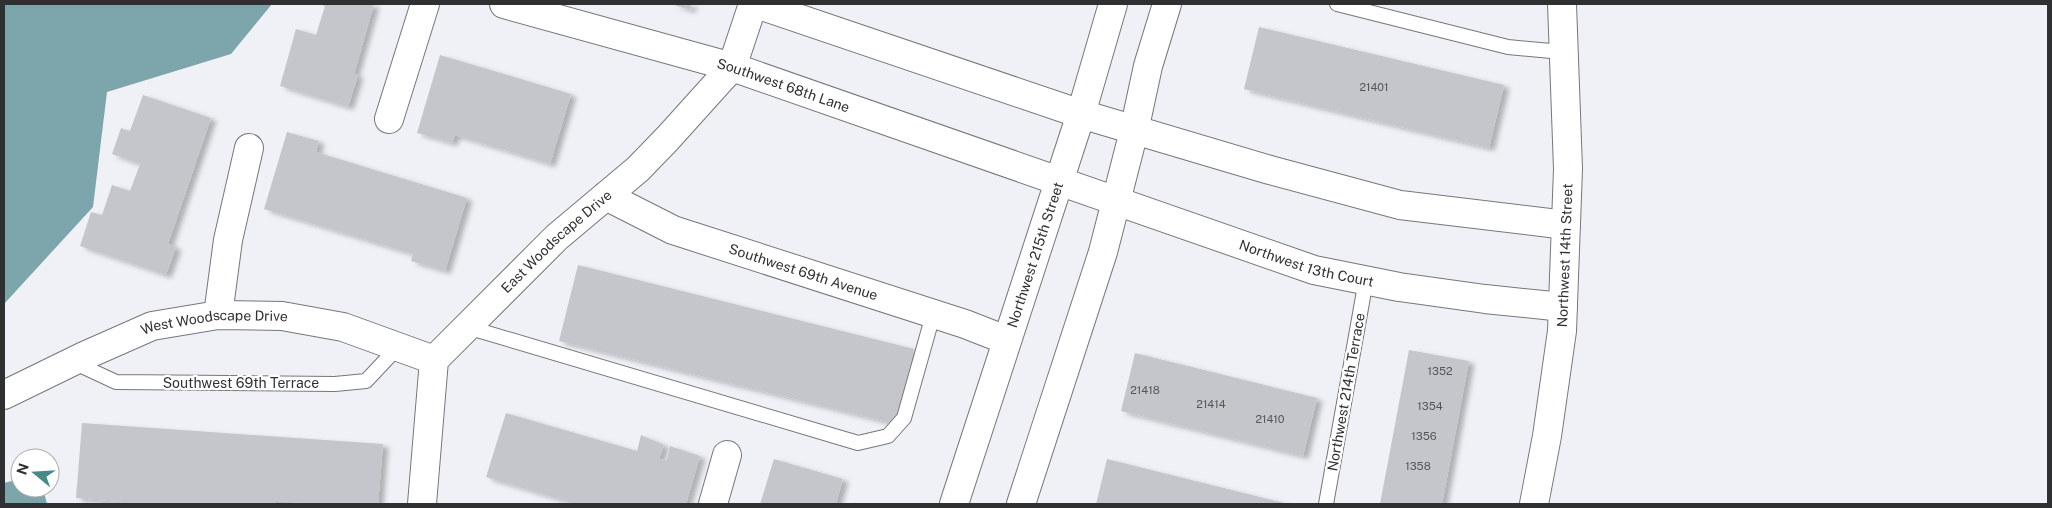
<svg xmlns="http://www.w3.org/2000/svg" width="2052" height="508" viewBox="0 0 2052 508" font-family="'Public Sans',sans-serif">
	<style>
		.water { fill: #7da6ac }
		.building { fill: #c4c6cb; filter: url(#shadow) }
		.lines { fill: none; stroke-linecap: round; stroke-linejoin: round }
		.lane-casing { stroke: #75777b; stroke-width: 16 }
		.street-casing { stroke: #75777b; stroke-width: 30 }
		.primary-casing { stroke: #75777b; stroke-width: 30 }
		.lane { stroke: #fff; stroke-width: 14 }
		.street { stroke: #fff; stroke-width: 28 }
		.primary { stroke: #fff; stroke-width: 28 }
		.labels { text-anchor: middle; stroke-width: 4.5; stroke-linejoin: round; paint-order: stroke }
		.number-label { font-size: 11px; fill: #545658 }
		.street-label { font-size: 14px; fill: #2f3032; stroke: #fff }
	</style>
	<defs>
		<filter id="shadow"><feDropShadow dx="5.5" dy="3" stdDeviation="2.5" flood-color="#0004"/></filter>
	</defs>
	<rect width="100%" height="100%" fill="#eff1f6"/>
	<g class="water">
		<path d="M4 4H272L231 54 107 92 93 207 4 304Z"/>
		<path d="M20 479V488H43L47 504H4V483Z"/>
	</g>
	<g class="building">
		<path d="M318 4H374L354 74 358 75 348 107 280 86 296 29 316 35 325 6Z"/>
		<path d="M671 4H692L690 10Z"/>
		<path d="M1259 27 1504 85 1489 148 1244 89Z"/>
		<path d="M440 55 571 94 550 164 455 135 452 143 417 133Z"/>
		<path d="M143 95 211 118 168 244 176 247 166 275 80 246 91 212 102 215 112 185 130 191 140 164 112 154 121 128 130 131Z"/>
		<path d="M287 132 319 141 316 152 467 198 445 271 411 261 413 254 264 209Z"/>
		<path d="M578 265 914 349 896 424 559 341Z"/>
		<path d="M1409 350 1469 361 1442 504H1380Z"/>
		<path d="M1135 353 1317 398 1303 456 1121 411Z"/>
		<path d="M506 413 637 451 641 435 664 445 659 459 667 460 670 446 700 456 686 504H575L486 477Z"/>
		<path d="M82 423 383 444 378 504H322L276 501V504H120L121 502 76 498Z"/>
		<path d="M774 459 843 479 836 504H760Z"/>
		<path d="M1107 459 1288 504H1096Z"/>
	</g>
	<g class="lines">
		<g class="lane-casing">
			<g id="lane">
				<path d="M1337 4 1508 47 1562 52"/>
				<path d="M467 327 858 443 888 436 904 418 933 315"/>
				<path d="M73 362 116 382 335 384 366 381 398 347"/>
				<path d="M1326 504 1366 280"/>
			</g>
		</g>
		<g class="street-casing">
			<g id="street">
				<path id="s1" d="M504 4 732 67 1314 270 1399 287 1485 299 1563 307"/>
				<path d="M756 4 1081 114 1270 170 1400 205 1566 225"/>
				<path d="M389 119 425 4"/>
				<path id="s2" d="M606 196 673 230 965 324 1006 340"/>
				<path d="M218 315 228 240 249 148"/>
				<path id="s3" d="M4 395 84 356 152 326 218 315 282 316 343 327 434 360"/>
				<path id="s4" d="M422 504 434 360 557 237 638 169 668 138 732 67 753 4"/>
				<path d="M713 504 727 455"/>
				<path id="s5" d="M1534 504 1547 436 1562 331 1568 169 1562 4"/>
			</g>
		</g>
		<g class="primary-casing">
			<g id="primary">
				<path id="s6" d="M954 504 1081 114 1113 4"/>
				<path d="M1021 504 1103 252 1134 131 1148 66 1167 4"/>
			</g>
		</g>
		<use href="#lane" class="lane"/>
		<use href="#street" class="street"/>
		<use href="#primary" class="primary"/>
	</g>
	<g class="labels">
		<g class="number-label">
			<text x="1374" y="91">21401</text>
			<text x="1440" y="375">1352</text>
			<text x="1145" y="394">21418</text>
			<text x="1211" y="408">21414</text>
			<text x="1430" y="410">1354</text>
			<text x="1270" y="423">21410</text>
			<text x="1424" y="440">1356</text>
			<text x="1418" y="470">1358</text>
		</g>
		<g class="street-label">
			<text dy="5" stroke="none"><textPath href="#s1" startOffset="291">Southwest 68th Lane</textPath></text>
			<text dy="5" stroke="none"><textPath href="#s4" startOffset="315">East Woodscape Drive</textPath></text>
			<text dy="5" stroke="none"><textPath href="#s6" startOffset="262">Northwest 215th Street</textPath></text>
			<text dy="5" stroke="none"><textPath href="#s5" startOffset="251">Northwest 14th Street</textPath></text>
			<text dy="5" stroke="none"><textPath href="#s1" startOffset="844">Northwest 13th Court</textPath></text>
			<text dy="5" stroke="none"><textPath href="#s2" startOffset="212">Southwest 69th Avenue</textPath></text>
			<text dy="5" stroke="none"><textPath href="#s3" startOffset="226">West Woodscape Drive</textPath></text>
			<text x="241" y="388">Southwest 69th Terrace</text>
			<text transform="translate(1346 392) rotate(-80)" y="5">Northwest 214th Terrace</text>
		</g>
	</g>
	<rect width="2052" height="508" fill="none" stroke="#2f3032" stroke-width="10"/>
	<g transform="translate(35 473) rotate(288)"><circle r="24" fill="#ffffff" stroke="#acacad"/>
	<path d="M0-4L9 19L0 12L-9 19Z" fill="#448b86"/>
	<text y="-8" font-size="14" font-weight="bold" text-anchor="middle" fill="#2f3032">N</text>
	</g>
</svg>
